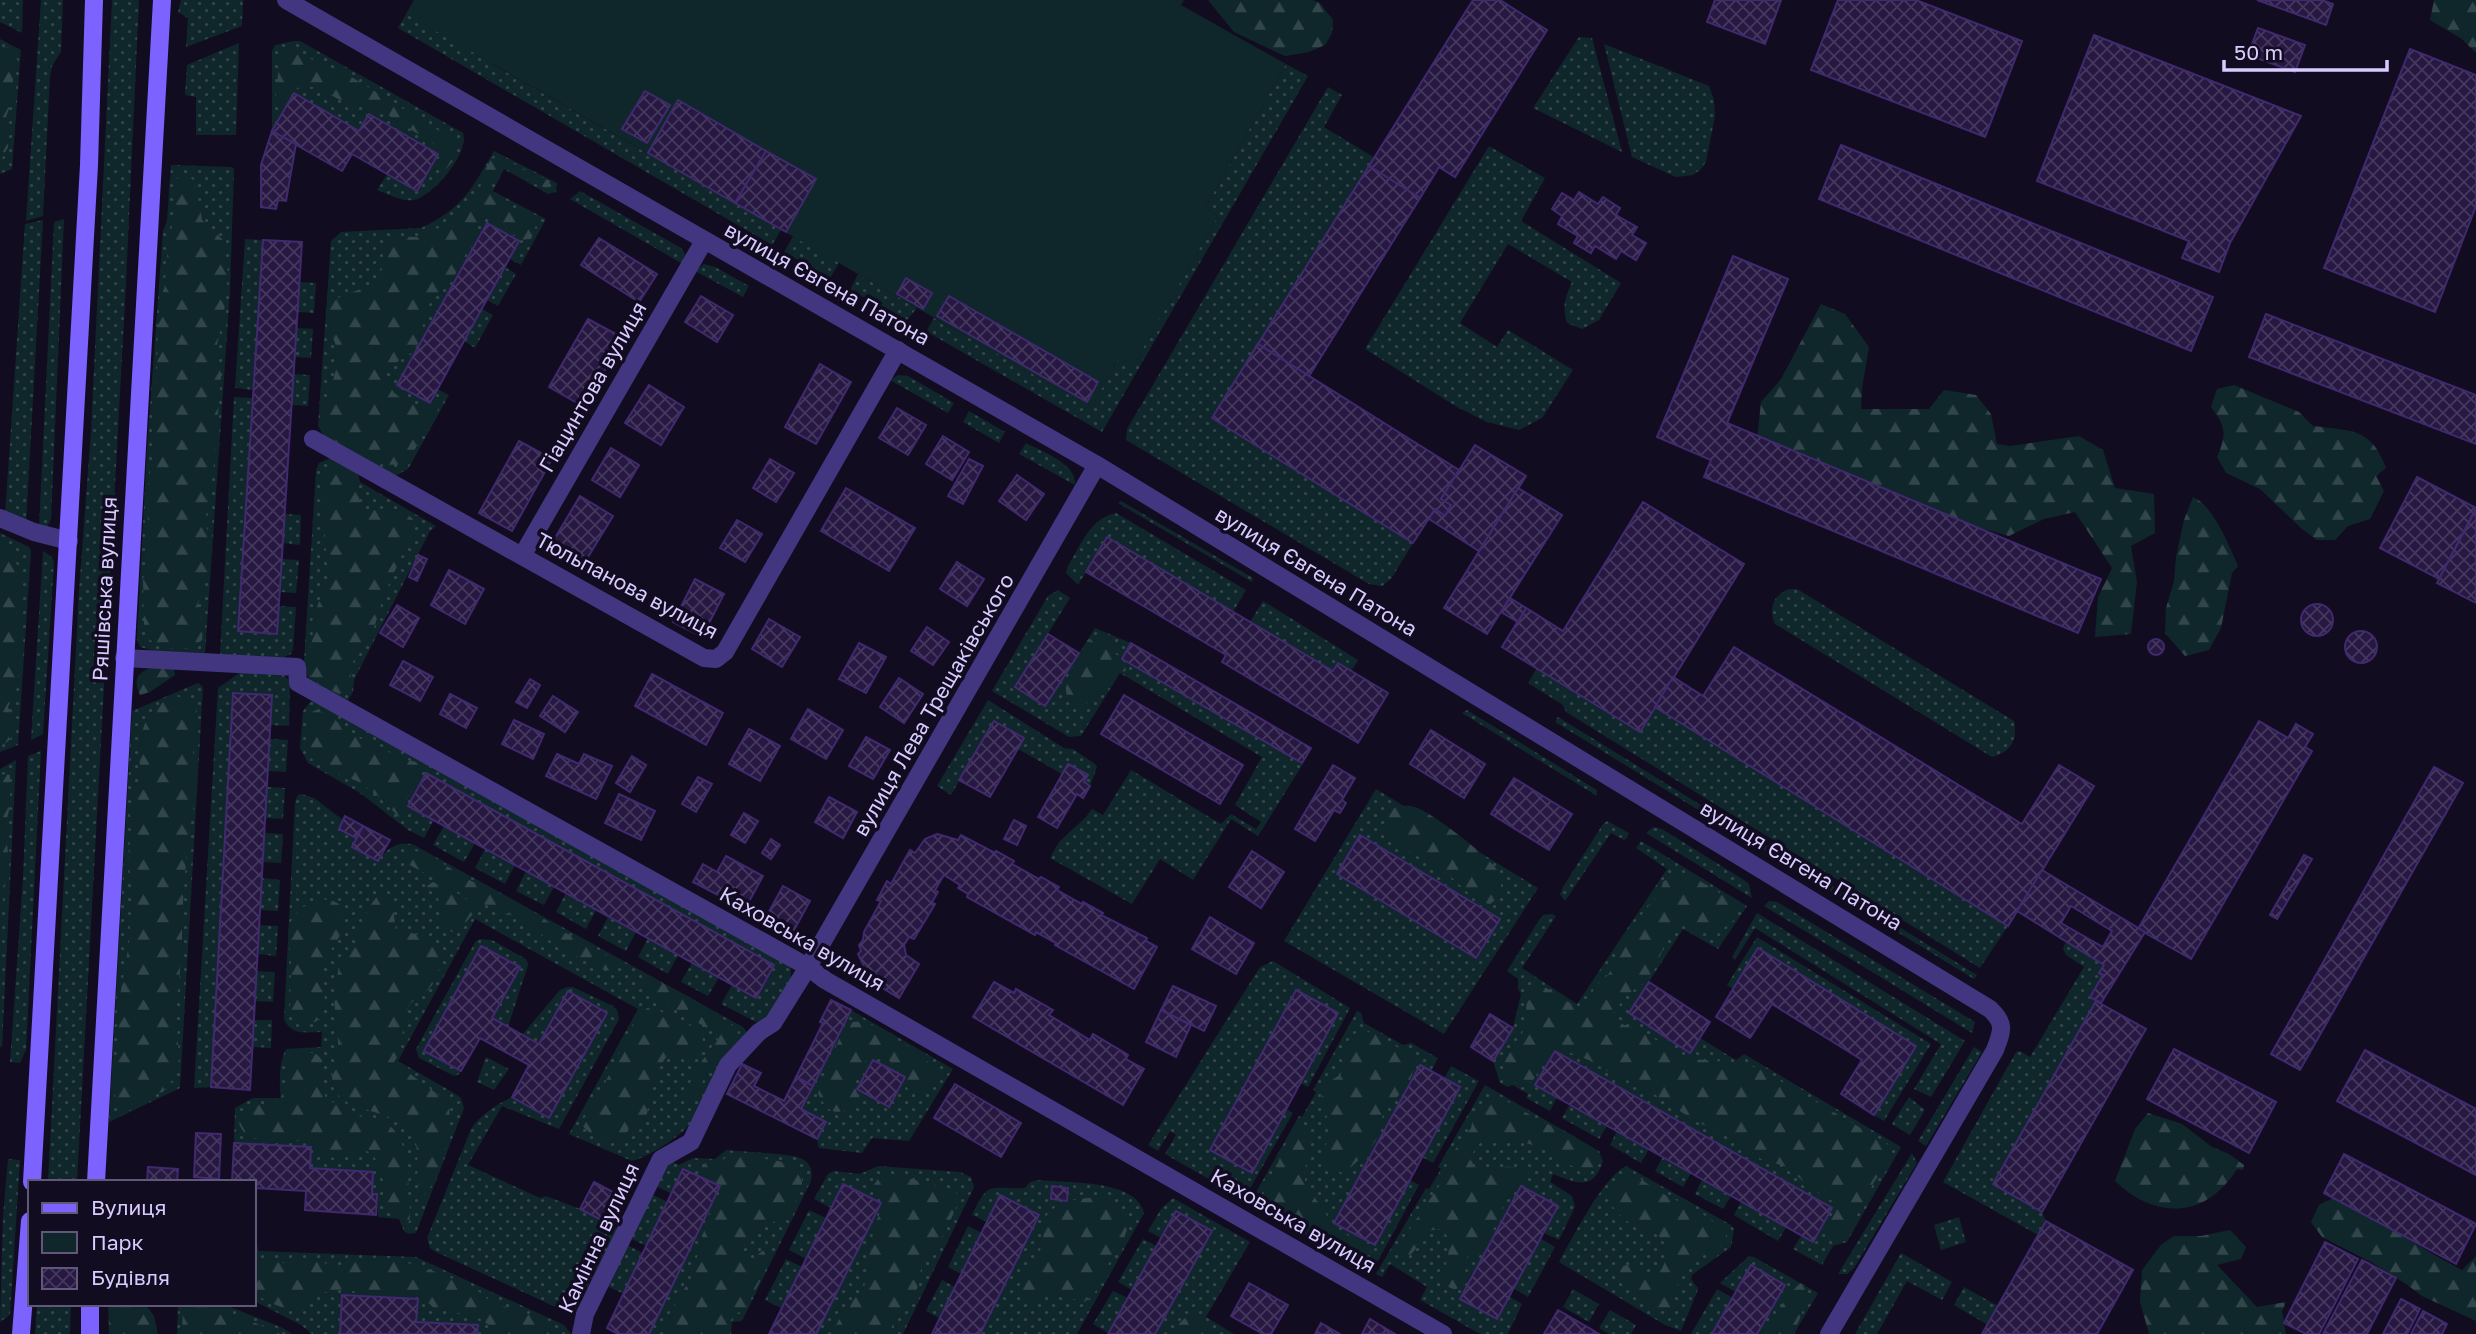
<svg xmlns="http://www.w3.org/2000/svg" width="2476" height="1334" viewBox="0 0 2476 1334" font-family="'Golos Text',sans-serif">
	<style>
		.green { fill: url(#green-dots) }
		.forest { fill: url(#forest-firs) }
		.pitch { fill: #0f272a }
		.building { fill: url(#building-cross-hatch); stroke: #40296e; stroke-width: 2; fill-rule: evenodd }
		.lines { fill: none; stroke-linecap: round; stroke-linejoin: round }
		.minor { stroke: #433680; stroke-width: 18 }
		.tertiary { stroke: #433680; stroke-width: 18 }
		.secondary { stroke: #7c62ff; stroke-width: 18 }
		.labels { text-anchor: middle; stroke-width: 7; stroke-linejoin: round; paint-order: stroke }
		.street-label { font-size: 21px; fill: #d8cbff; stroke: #120c20 }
	</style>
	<defs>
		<pattern id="green-dots" width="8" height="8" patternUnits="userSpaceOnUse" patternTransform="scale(1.75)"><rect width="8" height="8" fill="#0f272a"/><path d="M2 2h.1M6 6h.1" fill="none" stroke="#31454a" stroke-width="1.8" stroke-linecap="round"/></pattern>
		<pattern id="forest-firs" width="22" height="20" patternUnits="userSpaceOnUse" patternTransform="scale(1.75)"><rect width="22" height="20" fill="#0f272a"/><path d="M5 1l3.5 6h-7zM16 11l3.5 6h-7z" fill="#31454a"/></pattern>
		<pattern id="building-cross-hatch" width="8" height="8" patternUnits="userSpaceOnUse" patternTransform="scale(1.75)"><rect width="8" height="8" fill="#261841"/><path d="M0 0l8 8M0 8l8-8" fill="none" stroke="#45385e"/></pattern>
	</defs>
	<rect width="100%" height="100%" fill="#120c20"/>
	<g class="green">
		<path d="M0 0H23L22 33 0 22Z"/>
		<path d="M41 0H63L61 52 52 66 50 77 43 216 26 221Z"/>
		<path d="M112 0H139L126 283 77 1182H48L79 591 91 431Z"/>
		<path d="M181 0H243L242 26 186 47 188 18 178 12Z"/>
		<path d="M414 0 494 65 781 230 772 245 398 28Z"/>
		<path d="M1579 37 1592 38 1622 152 1533 108Z"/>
		<path d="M0 39 21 50 12 169 0 174Z"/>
		<path d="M294 41H300L463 133C470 153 434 195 414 200 402 202 388 194 377 190L387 174 359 131 294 93 272 131V51L275 45Z"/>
		<path d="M239 43 236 135H196V97L185 95 187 65Z"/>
		<path d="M1604 44 1709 86 1714 100 1715 116 1706 162 1701 169 1693 175 1676 177 1632 157Z"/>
		<path d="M1286 64 1308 76 1102 432 929 333 927 330 934 318 1091 407 1119 358 1133 365 1218 216 1205 208Z"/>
		<path d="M1328 87 1342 95 1324 127 1375 158 1212 417 1413 543 1391 579 1382 586 1369 584 1126 440 1127 429Z"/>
		<path d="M1489 146 1545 178 1521 221 1621 283 1599 320 1582 329 1567 323C1562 306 1565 298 1572 282L1508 244 1460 323 1497 347 1508 330 1573 370 1542 418 1519 430 1487 422 1457 407 1365 349Z"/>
		<path d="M494 151 557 183 556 192 548 194 504 169 493 191 546 219 521 265 510 259 519 241 486 223 397 384 429 403 437 389 449 395 408 469 395 476 326 440 318 426 331 241 341 232 421 228C463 208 471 190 494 151Z"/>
		<path d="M171 165 231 167 234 169 230 291 205 653 155 651 140 647 137 639 147 448 163 231 167 221Z"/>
		<path d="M824 184 870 210 830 278 784 252Z"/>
		<path d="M580 191 681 248 685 254 683 264 570 199Z"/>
		<path d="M64 219 51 519 47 528H39L54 222Z"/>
		<path d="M43 220 26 524 5 515 25 224Z"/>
		<path d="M245 239 263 240 253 390 235 388Z"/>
		<path d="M704 264 715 267 749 286 743 297 695 271Z"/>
		<path d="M505 267 516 274 498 306 487 300Z"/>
		<path d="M858 274 917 308 907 320 850 290Z"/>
		<path d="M299 282 316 283 314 313 297 312Z"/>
		<path d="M482 309 493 315 475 348 464 341Z"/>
		<path d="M296 328 313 329 311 358 295 357Z"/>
		<path d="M293 374 310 375 308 406 291 405Z"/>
		<path d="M898 375 908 376 954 403 948 413 890 380Z"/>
		<path d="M234 397 252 398 238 631 277 634 279 606 296 607 293 649 291 654 282 658 220 655Z"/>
		<path d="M969 411 1005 432 999 443 963 422Z"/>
		<path d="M1026 443C1042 452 1077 463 1075 485L1019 454Z"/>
		<path d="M333 457 358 473 360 482 436 526 430 531 354 680 353 692 346 703 309 682 304 662 316 470 319 463Z"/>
		<path d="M1121 501 1253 578 1252 582 1118 503Z"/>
		<path d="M1116 513 1246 590 1233 612 1107 537 1078 585 1066 573 1068 566C1081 545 1090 518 1116 513Z"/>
		<path d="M285 514 301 515 300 545 283 543Z"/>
		<path d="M0 533 29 547 31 552 18 745 0 752Z"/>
		<path d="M43 551 51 556 54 562 43 734 31 740Z"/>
		<path d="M282 559 299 560 296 593 280 592Z"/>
		<path d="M1789 589H1797L2014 721C2018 740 2011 752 1992 757L1775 624C1768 609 1773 595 1789 589Z"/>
		<path d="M1058 590 1070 598 1015 687 1046 706 1095 628 1131 643 1122 659 1303 764 1258 836 1231 819 1193 880 1160 859 1132 904 1050 858 1059 842 1086 817 1092 809 1103 815 1131 770 1221 824 1231 814 1256 829 1261 822 1235 805 1262 757 1120 673 1081 736 1069 737 992 691 1048 596Z"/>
		<path d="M1263 601 1358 660 1351 671H1333L1250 622Z"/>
		<path d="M1537 668 1655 707 2008 926 1980 968 1566 712 1563 705 1528 683Z"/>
		<path d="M245 669 281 673 290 681 289 726 270 725 272 695 233 693 211 1087 194 1088 218 688Z"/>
		<path d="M198 683 203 687 180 1088 109 1122 132 711Z"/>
		<path d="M988 700 1064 748 1073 749 1095 764 1097 767 1090 786 1084 782 1087 775 1069 764 1062 774 1018 749 1024 738 994 721 951 795 937 786Z"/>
		<path d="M317 701 791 966V981L766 1019 756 1022 721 1004 732 985 756 998 774 965 427 773 408 806 434 820 424 838 408 830 360 793 308 763 300 748 303 711 310 702Z"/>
		<path d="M1467 710 1597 790V796L1462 713Z"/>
		<path d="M1558 717 1977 975 1974 979 1555 722Z"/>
		<path d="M270 739 288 740 286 772 268 771Z"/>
		<path d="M41 751 26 1050 20 1063 10 1062 23 878 28 756Z"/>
		<path d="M16 760 2 1047H0V769Z"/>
		<path d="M267 787 285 788 283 819 265 818Z"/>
		<path d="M1376 789 1538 888 1444 1034 1284 941Z"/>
		<path d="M301 794 314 798 343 820 339 829 356 838 352 847 378 861C387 848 400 839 416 846L743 1027 747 1032V1039L690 1124C679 1137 649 1157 632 1161L569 1134 638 1009 475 919 398 1061 454 1093 461 1098 464 1108 416 1233 408 1234 404 1231 399 1219 378 1217 377 1194H372L373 1172 310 1168 311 1147 234 1143 235 1108 253 1098H281C279 1083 279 1062 286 1049L321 1047 322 1032C306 1032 291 1036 284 1019L295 802 298 795Z"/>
		<path d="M1607 821 1629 833 1627 838 1624 840 1611 833 1565 901 1560 894 1563 887 1603 824Z"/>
		<path d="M444 826 475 843 464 862 433 845Z"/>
		<path d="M1653 827 1662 829 1744 880 1749 884 1752 898 1646 833Z"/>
		<path d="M264 833 283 834 281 863 263 862Z"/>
		<path d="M1641 841 1747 906 1718 949 1683 929 1629 1013 1689 1053 1700 1038 1736 1060 1744 1054 1901 1147 1847 1242 1833 1246 1822 1265 1793 1249 1801 1236 1813 1242 1832 1208 1555 1051 1535 1085 1557 1097 1550 1111 1526 1098 1528 1094 1513 1085 1508 1087 1500 1083 1493 1061 1513 1028 1521 994 1518 989V979L1507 971 1539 920 1543 915 1552 914 1556 916 1522 968 1577 1004 1667 869 1636 848Z"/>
		<path d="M485 849 515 865 505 884 475 868Z"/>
		<path d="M526 871 554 887 544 905 516 891Z"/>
		<path d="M262 878 280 880 278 911 260 910Z"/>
		<path d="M566 893 596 910 586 929 556 912Z"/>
		<path d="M1769 901 1777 902 1975 1022 1972 1033 1764 906Z"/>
		<path d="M1757 913 1965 1041 1931 1097 1914 1089 1941 1044 1755 928 1735 960 1732 957Z"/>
		<path d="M608 917 636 932 626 951 598 936Z"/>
		<path d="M259 925 278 926 276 956 258 954Z"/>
		<path d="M1757 937 1931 1044 1884 1121 1874 1115 1916 1046 1759 949 1733 989 1727 985Z"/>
		<path d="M648 938 678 955 668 974 638 957Z"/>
		<path d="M480 939 492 940 526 959 528 965 508 1027 492 1018 481 947 424 1050 461 1071 458 1075 454 1076 419 1058 416 1049 475 942Z"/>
		<path d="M2066 941 2104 965 2100 973 2103 975 2090 997 2096 1001 1993 1184 2042 1212 2046 1221 2038 1235 1943 1182 2016 1052 2020 1051 2030 1057 2084 967 2066 955 2063 949Z"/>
		<path d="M1273 961 1350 1008 1308 1087 1300 1083 1210 1150 1252 1173 1286 1109 1293 1113 1244 1199 1165 1154 1176 1135 1170 1131 1158 1151 1148 1145 1260 967Z"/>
		<path d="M692 963 719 977 708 996 681 982Z"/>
		<path d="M257 971 275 972 273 1002 255 1001Z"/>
		<path d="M567 987H573L613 1006 617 1010 619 1019 559 1129 502 1106 468 1165 540 1198 546 1196 580 1209 618 1229 573 1315 436 1252 430 1248 427 1238 471 1129C481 1114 496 1105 512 1097L549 1117 539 1044 522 1035 560 990Z"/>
		<path d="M851 1010 953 1069 909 1141 872 1138 862 1153 819 1148 817 1139 825 1122 801 1109Z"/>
		<path d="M1357 1011 1361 1013 1364 1023 1403 1045 1411 1043 1438 1058 1431 1071 1419 1066 1334 1223 1375 1245 1410 1180 1419 1185 1372 1272 1250 1203 1299 1116 1302 1117 1316 1092 1313 1090Z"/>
		<path d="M254 1020H272L271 1048 252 1047Z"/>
		<path d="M1974 1047 1982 1052 1926 1146 1918 1141Z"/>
		<path d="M486 1057 509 1069 494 1090 477 1082Z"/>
		<path d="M1451 1066 1479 1081 1433 1163 1422 1157 1460 1088 1444 1079Z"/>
		<path d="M1485 1085 1599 1151 1603 1161C1593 1192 1576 1183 1553 1174L1550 1182 1572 1196 1575 1207 1559 1240 1544 1233 1509 1296 1522 1304 1508 1334H1480L1420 1300 1427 1287 1390 1264 1382 1277 1376 1274 1426 1188 1429 1189 1441 1169 1438 1167Z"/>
		<path d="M1909 1097 1925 1110 1910 1135 1892 1124Z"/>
		<path d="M1570 1104 1607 1126 1599 1139 1562 1118Z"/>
		<path d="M1617 1131 1649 1149 1641 1163 1610 1145Z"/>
		<path d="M726 1150C743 1152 787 1153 800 1158 811 1162 813 1171 811 1181L743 1319 741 1321 732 1322 731 1334H649L719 1186 683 1169 672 1194 654 1185 669 1160 679 1165 693 1158 715 1159Z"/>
		<path d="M1912 1153 1917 1163 1854 1268 1847 1274H1838Z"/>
		<path d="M1663 1157 1691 1173 1683 1187 1655 1171Z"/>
		<path d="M8 1159 20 1160 10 1315 0 1322 3 1217Z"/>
		<path d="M878 1166 960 1172 971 1177 974 1187 903 1334H816L881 1203 843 1184 831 1208 814 1199 828 1174 834 1171 860 1174Z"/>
		<path d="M1626 1166 1731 1225 1734 1229 1731 1247 1692 1275 1691 1279 1698 1288 1697 1292 1681 1331 1665 1325 1559 1262C1572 1239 1603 1177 1626 1166Z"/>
		<path d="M1038 1180C1066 1183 1137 1179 1144 1213L1077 1334H980L1039 1215 1001 1195 987 1222 972 1215C989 1178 991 1190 1025 1188L1030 1182Z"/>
		<path d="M1702 1180 1731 1196 1723 1209 1695 1194Z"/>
		<path d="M651 1194 668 1202 646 1246 630 1238Z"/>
		<path d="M1173 1198 1250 1242 1206 1317 1234 1334H1155L1212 1231 1176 1211 1161 1238 1148 1231 1161 1209Z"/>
		<path d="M1741 1202 1786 1227 1778 1241 1734 1215Z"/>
		<path d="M809 1210 826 1218 806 1259 789 1250Z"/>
		<path d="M1959 1217 1966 1242 1941 1250 1934 1225Z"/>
		<path d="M968 1226 982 1233 961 1274 948 1267Z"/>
		<path d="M1540 1238 1555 1247 1528 1297 1513 1288Z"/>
		<path d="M254 1239 257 1240 258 1251 416 1257 564 1325 571 1334H477V1325L416 1322 417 1299 343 1295 340 1334H312L301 1325 254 1301Z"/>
		<path d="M1143 1239 1156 1246 1132 1290 1118 1282Z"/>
		<path d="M627 1245 643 1253 624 1294 607 1286Z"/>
		<path d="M1901 1253 1952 1282 1942 1300 1907 1281 1877 1334H1855Z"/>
		<path d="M1749 1256 1754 1257 1818 1293 1794 1334H1757L1785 1284 1752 1265 1736 1292 1720 1283Z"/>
		<path d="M786 1259 802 1267 781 1308 765 1300Z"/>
		<path d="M942 1280 955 1287 939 1318 926 1311Z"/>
		<path d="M1964 1287 1998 1306 1988 1325 1954 1305Z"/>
		<path d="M1573 1289 1599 1304 1589 1322 1563 1307Z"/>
		<path d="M1717 1289 1733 1298 1712 1334H1691Z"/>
		<path d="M1113 1291 1128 1298 1108 1333 1093 1324Z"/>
		<path d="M37 1304H71L70 1334H35Z"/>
		<path d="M178 1304H223L283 1328 292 1334H177Z"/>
		<path d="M1610 1310 1636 1325 1631 1334H1609L1599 1328Z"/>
	</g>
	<g class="forest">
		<path d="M1208 0H1313L1320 3 1333 20 1332 33 1325 45 1309 52 1285 56 1234 32Z"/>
		<path d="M2434 0H2476V53L2462 39 2430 20Z"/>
		<path d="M0 47H9L18 61 13 75V98L6 117 8 147 0 162Z"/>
		<path d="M281 49 295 50 322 65 350 76 454 140 457 147 455 159 445 170 440 169 438 162 441 153 437 146 385 113 345 103 319 88 305 86 297 88 285 103 280 104 275 101Z"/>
		<path d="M497 156 550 181 549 188H545L515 173 508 167C496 171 490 182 490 194L513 208 535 216C537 225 535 230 531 239L520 240 497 220 482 218 458 271 427 307 419 343 411 353 391 366 386 374 387 383 396 395 418 406 432 398 438 400 441 404 411 456 403 464C374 469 347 451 325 434 318 400 335 388 338 358 339 348 333 340 330 331 328 324 327 316 326 309 341 287 370 295 380 274 386 262 381 250 387 236L416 237 427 234 453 220 461 214 465 205 480 188 485 170 490 161Z"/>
		<path d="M181 173 187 174 195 182 202 220 223 240 228 273 224 313 217 345 221 377 213 474 206 508 209 562 207 577 198 604 203 630 202 640C184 655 166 650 147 638L144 625 143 579 149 558 147 495 152 458V412L157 377 158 320 164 295 168 243 175 214 174 190 176 181Z"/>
		<path d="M1821 304 1845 314 1869 347 1862 388 1861 409H1929L1944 390 1976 395 1991 414 1997 444 2010 446 2079 436 2103 450 2115 488 2154 494 2155 533 2131 546 2137 582 2131 634 2095 637 2098 597 2112 568 2075 512 2044 519 2009 536 1977 527 1757 439 1761 402 1781 379Z"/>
		<path d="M2234 385 2299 412 2313 426C2351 431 2371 427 2386 468L2376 476 2384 491 2370 519 2348 526 2335 540H2317L2302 529 2260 489 2226 473 2217 457C2227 434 2226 427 2211 407L2217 389Z"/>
		<path d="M333 461C354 463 361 488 360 507L368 512C386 507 399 506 414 520L413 531 384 595 374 628 354 659 348 691 339 694 320 685 311 676 306 663 313 638 312 621 328 577 321 480Z"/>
		<path d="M2193 497C2213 505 2229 546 2238 566L2232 573 2221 628 2209 650 2185 656 2165 633 2166 608 2174 581 2176 557 2184 520Z"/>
		<path d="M0 543C35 560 17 647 19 679L16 691 8 707C16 724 20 737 0 746Z"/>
		<path d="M1098 634 1118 643 1115 653 1124 662 1126 671 1114 673 1092 701 1079 706 1067 700C1067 694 1065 687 1066 682 1071 665 1089 656 1091 637Z"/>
		<path d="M165 665 174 670 175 675 150 692 140 695C129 672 147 668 165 665Z"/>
		<path d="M176 696 193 702 196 706 197 716 193 751 196 800 191 815 186 862 182 917V951L176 1009 179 1059 175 1077 163 1092 152 1094 136 1108 128 1111 117 1108 112 1078 119 1041V1002L129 943 132 894 128 855 131 834 130 814 140 775 139 740 147 718 168 697Z"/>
		<path d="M316 710 330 715 351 735 380 746 396 757 416 762 422 771C418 790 403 792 406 814L402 818 398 816 379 797 357 781 327 770 308 756 306 733 310 713Z"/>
		<path d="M6 774 10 775V806L5 827 8 853 0 924V775Z"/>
		<path d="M1398 806C1403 806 1410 805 1415 807 1430 811 1490 857 1498 871 1503 880 1501 888 1499 897L1490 904 1477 901 1449 875 1404 848 1389 834 1385 821 1389 811Z"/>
		<path d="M409 849 429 855 471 881 489 887 539 915 559 930 587 943 611 958 616 964 613 971 604 970 560 948 520 919 471 899 408 864 402 856Z"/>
		<path d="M1671 876C1677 877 1683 876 1689 876 1696 877 1727 898 1735 903L1737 917C1730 924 1723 927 1717 935L1679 925 1665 944 1654 971 1646 982 1626 995 1614 1013 1619 1023 1644 1032 1668 1048 1691 1059 1729 1062 1758 1068 1885 1142 1891 1148V1158L1874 1182 1847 1235 1833 1240 1827 1239 1825 1230 1836 1207 1834 1202 1814 1191 1787 1167 1761 1159 1736 1140 1695 1121 1645 1088 1612 1074 1591 1061 1566 1051 1554 1049 1548 1051C1537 1069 1535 1101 1504 1075 1501 1056 1515 1050 1522 1034 1529 1017 1523 1000 1532 983 1551 986 1564 1004 1583 1008L1587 1006 1593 990 1601 980 1608 975 1616 960 1618 949 1645 910 1660 893 1663 882Z"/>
		<path d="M433 882 472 902 478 911C468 916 466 926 455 932L445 931 438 898 427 886Z"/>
		<path d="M381 893 389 895 393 909 396 930 421 935 430 939 440 947C442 961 438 982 426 992 420 997 414 998 409 1006 398 1026 408 1042 394 1062L448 1102C454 1128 443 1177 423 1196 411 1178 424 1151 411 1134 393 1109 359 1114 340 1097 324 1082 337 1064 338 1047 339 1022 329 997 338 972 341 961 350 955 355 945 363 926 364 908 381 893Z"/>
		<path d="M319 899 331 900 339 904 344 929 323 963 325 1008 320 1019 309 1025 300 1022 290 1012 291 962 288 931 290 923 299 909Z"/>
		<path d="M645 977C666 981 721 1015 738 1030 736 1049 721 1052 711 1066 704 1077 700 1087 695 1099L691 1100 686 1097C688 1079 707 1053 718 1039L716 1033 649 995 644 990 643 980Z"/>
		<path d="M647 1008C658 1008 694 1025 701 1034 703 1037 703 1042 704 1046L700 1055 692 1058 666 1057 660 1067 658 1079 651 1088 647 1114 639 1122 628 1129 620 1142C606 1142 590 1136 581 1124 588 1111 597 1098 604 1085 617 1061 627 1026 647 1008Z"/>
		<path d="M866 1021C887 1037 933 1053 937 1078 930 1091 924 1097 910 1093 901 1076 898 1065 881 1055L867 1058 853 1084 860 1099C842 1117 828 1117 818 1093L843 1029 853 1022Z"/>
		<path d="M1373 1032C1382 1040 1410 1052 1412 1060 1418 1082 1395 1096 1385 1112 1379 1120 1381 1130 1377 1138 1374 1145 1350 1170 1343 1173L1334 1170 1325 1164 1324 1148 1331 1135 1322 1097 1326 1084 1344 1072 1345 1044 1356 1033Z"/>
		<path d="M299 1050 316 1054 322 1059 325 1096C330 1102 354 1115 363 1117 369 1119 377 1119 384 1122 406 1133 410 1170 408 1190 408 1202 412 1210 409 1222 362 1209 402 1172 365 1150 356 1152 347 1157 338 1158 325 1159 313 1144 298 1141 280 1137 246 1148 239 1123 254 1092 265 1113 279 1099 291 1087 284 1071 289 1056Z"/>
		<path d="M1488 1098 1508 1102 1541 1121 1574 1136 1594 1152 1596 1163 1595 1167C1572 1175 1559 1154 1539 1147 1522 1141 1500 1138 1483 1140L1476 1147 1470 1159 1475 1167C1497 1171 1510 1160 1529 1174L1505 1193 1501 1214 1487 1243 1467 1257C1465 1271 1466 1302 1443 1283 1443 1264 1457 1244 1442 1229L1427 1231C1417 1244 1417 1255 1399 1260L1396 1249 1441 1183 1449 1158 1471 1128 1474 1115Z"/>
		<path d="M2148 1113 2182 1124 2212 1147 2229 1154 2244 1165 2243 1170 2237 1169C2206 1219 2155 1220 2115 1181L2135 1129Z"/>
		<path d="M1304 1125 1310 1130V1155L1305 1168V1182L1309 1190 1324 1210 1333 1227 1370 1248 1372 1251 1367 1256C1338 1253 1280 1220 1262 1198 1266 1183 1274 1174 1279 1160 1284 1149 1287 1139 1294 1128Z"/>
		<path d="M728 1155C740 1155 750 1156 761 1158 782 1162 812 1163 799 1194 795 1203 791 1210 783 1216 774 1225 761 1224 751 1235 744 1242 742 1250 742 1260 752 1263 759 1253 767 1247L771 1253 763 1276 745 1309 734 1315 723 1334H665L666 1320 692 1276 706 1223 720 1193C715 1181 705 1178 701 1168L706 1162H721Z"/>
		<path d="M1625 1171 1631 1172 1659 1192 1697 1210 1727 1232C1721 1260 1705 1246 1689 1261 1676 1275 1678 1292 1671 1309L1658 1310 1647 1307 1613 1274 1617 1268C1618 1268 1626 1265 1627 1265 1636 1266 1649 1279 1657 1274 1662 1271 1664 1265 1665 1260 1671 1236 1652 1231 1634 1225 1625 1222 1606 1204 1609 1193 1612 1186 1620 1176 1625 1171Z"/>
		<path d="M897 1175 955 1191 960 1199 945 1232 933 1252 922 1264 917 1289 891 1328 890 1334H831L845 1309 864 1288 874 1227 884 1202 875 1193 873 1186 880 1176Z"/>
		<path d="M1100 1197C1149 1213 1123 1236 1107 1267 1099 1282 1099 1293 1084 1302 1074 1301 1065 1293 1055 1295 1038 1297 1033 1307 1017 1293 1021 1276 1033 1265 1040 1250 1044 1241 1043 1232 1044 1223 1048 1201 1082 1198 1100 1197Z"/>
		<path d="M2335 1197C2378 1220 2418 1247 2462 1270L2476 1256V1321L2422 1296 2406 1284 2371 1262 2322 1237 2311 1222 2319 1205Z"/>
		<path d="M2230 1230 2246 1247 2241 1259 2217 1265 2257 1307 2286 1302 2282 1311 2286 1334H2149L2140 1302 2142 1270 2161 1245 2174 1236H2201Z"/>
		<path d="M254 1254 259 1258 282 1263 305 1259 338 1266 355 1260 396 1261 417 1265 472 1286 491 1302 536 1317 549 1324 558 1334H492L489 1325 477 1317 434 1308 422 1297 402 1294H368L342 1289 317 1294C300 1321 277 1306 254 1294Z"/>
		<path d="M1801 1283 1806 1289C1805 1305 1801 1320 1792 1334H1766C1769 1320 1789 1292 1801 1283Z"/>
		<path d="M108 1304H145L154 1316 158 1334H109Z"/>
		<path d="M183 1304H210L281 1334H182Z"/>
		<path d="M1191 1312H1197L1216 1334H1169Z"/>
	</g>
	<path class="pitch" d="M414 0H1184L1181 5 1286 64 1205 208 1218 216 1133 366 1119 358 1091 408 406 14Z"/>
	<g class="building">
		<path d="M1473 0H1500L1547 30 1455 177 1439 167 1420 198 1369 166Z"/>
		<path d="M1715 0H1781L1765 44 1707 22Z"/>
		<path d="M1838 0H1916L2022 41 1985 137 1811 70Z"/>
		<path d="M2257 0H2322L2333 4 2326 25Z"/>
		<path d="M2258 28 2305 45 2295 72 2248 55Z"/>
		<path d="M2094 35 2301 116 2230 243 2219 272 2182 258 2189 241 2037 181Z"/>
		<path d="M2410 49 2476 75V206L2435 312 2324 268Z"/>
		<path d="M645 91 670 105 647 143 622 129Z"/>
		<path d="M294 93 359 131 369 114 438 154 417 191 352 154 342 171 272 131Z"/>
		<path d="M678 100 766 151 735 203 648 153Z"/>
		<path d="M272 131 296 144 286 201 278 200 276 209 261 207V165Z"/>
		<path d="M1841 145 2213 297 2191 351 1819 199Z"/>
		<path d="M766 151 816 179 786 232 735 203Z"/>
		<path d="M1369 166 1420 198 1309 376 1258 344Z"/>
		<path d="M1579 192 1598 204 1603 197 1620 208 1616 215 1637 227 1632 235 1646 243 1636 260 1621 251 1616 259 1595 246 1591 253 1574 243 1578 236 1558 224 1562 216 1552 209 1562 193 1574 200Z"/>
		<path d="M487 223 519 241 430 403 397 385Z"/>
		<path d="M599 238 657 274 639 302 581 265Z"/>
		<path d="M263 240 302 242 277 634 238 631Z"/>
		<path d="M1733 256 1788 279 1727 423 2101 579 2078 633 1704 477 1711 460 1657 437Z"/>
		<path d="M906 278 932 293 923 309 897 294Z"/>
		<path d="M701 296 733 315 717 342 685 322Z"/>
		<path d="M949 296 1098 382 1087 402 937 316Z"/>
		<path d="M2266 314 2476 395V444L2249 357Z"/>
		<path d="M588 319 623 338 584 407 549 387Z"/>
		<path d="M1258 344 1459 470 1441 499 1451 505 1445 516 1435 509 1413 543 1212 418Z"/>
		<path d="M820 364 851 382 816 444 785 427Z"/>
		<path d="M649 385 684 407 661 445 625 423Z"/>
		<path d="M897 408 926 425 908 455 879 438Z"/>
		<path d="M943 436 969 452 952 480 926 464Z"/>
		<path d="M519 441 552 459 512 531 479 513Z"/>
		<path d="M1475 445 1526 476 1479 551 1429 519 1435 509 1445 516 1451 505 1441 499Z"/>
		<path d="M611 448 639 465 620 497 592 480Z"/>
		<path d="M770 459 794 473 776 502 753 488Z"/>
		<path d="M969 459 983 466 963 504 948 496Z"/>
		<path d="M1017 475 1044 494 1026 520 999 501Z"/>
		<path d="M2417 477 2476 508 2439 579 2380 548Z"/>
		<path d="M846 488 915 528 889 571 821 531Z"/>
		<path d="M1518 488 1562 515 1487 634 1444 608Z"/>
		<path d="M580 496 613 516 582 567 549 548Z"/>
		<path d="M1643 502 1744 564 1640 732 1502 647 1526 608 1563 631Z"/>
		<path d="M2476 509V603L2437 583Z"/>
		<path d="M737 520 762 534 745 562 720 548Z"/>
		<path d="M1107 537 1333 671 1338 663 1388 693 1358 743 1222 662 1226 655 1086 572Z"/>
		<path d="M418 555 427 559 417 581 409 577Z"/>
		<path d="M957 562 984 579 967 606 940 589Z"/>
		<path d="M449 570 484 589 465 624 431 605Z"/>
		<path d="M695 579 724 594 702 637 673 622Z"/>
		<path d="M1510 598 1526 608 1518 622 1501 612Z"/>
		<circle cx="2317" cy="620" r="16"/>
		<path d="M397 605 419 618 403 647 380 633Z"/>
		<path d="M769 619 800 637 782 667 752 649Z"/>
		<path d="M927 627 949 642 933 665 911 651Z"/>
		<circle cx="2361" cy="647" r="16"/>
		<path d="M1048 634 1079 653 1045 706 1015 687Z"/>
		<circle cx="2156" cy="647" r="8"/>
		<path d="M859 643 886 657 866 693 839 679Z"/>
		<path d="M1131 643 1311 748 1302 763 1122 659Z"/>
		<path d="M1734 647 2022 824 2059 765 2094 786 2008 926 1655 707 1673 677 1703 696Z"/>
		<path d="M403 661 433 677 420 701 390 685Z"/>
		<path d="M652 674 723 713 706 745 635 706Z"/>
		<path d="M899 678 923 694 904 723 880 707Z"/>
		<path d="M530 679 540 685 527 708 516 702Z"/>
		<path d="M233 693 272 695 250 1090 211 1087Z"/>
		<path d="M450 694 477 708 466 728 440 714Z"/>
		<path d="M1124 695 1243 765 1220 804 1101 734Z"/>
		<path d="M553 696 578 712 565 732 540 716Z"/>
		<path d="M808 709 843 730 826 759 791 739Z"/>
		<path d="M514 720 544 734 533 759 502 744Z"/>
		<path d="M994 721 1024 738 990 797 959 780Z"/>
		<path d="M2259 721 2288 738 2296 724 2313 734 2305 747 2312 751 2191 959 2138 929Z"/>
		<path d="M749 729 780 746 760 781 729 764Z"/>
		<path d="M1431 730 1485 764 1464 798 1410 764Z"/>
		<path d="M866 737 890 750 873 779 849 766Z"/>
		<path d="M557 754 579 764 584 754 612 766 596 799 546 776Z"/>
		<path d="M632 756 646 765 630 792 616 783Z"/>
		<path d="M1068 764 1088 775 1084 782 1090 786 1083 798 1077 794 1057 828 1038 817Z"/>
		<path d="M1333 765 1355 778 1342 800 1346 803 1340 813 1334 810 1315 841 1295 829Z"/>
		<path d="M2434 767 2463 783 2300 1070 2271 1054Z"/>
		<path d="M426 773 774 965 756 998 408 806Z"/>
		<path d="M698 777 712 784 696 812 682 804Z"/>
		<path d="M1514 778 1572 814 1549 850 1491 814Z"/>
		<path d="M619 794 655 811 641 840 605 823Z"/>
		<path d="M829 797 857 812 843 838 815 822Z"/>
		<path d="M744 813 758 821 745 843 731 835Z"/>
		<path d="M345 816 363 826 356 838 339 829Z"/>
		<path d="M1014 820 1026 826 1017 845 1004 839Z"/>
		<path d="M363 826 390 840 378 861 352 847Z"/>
		<path d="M937 834 958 840 961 835 995 853 996 851 1014 861 1012 864 1039 879 1041 877 1059 887 1057 890 1082 904 1083 902 1103 913 1101 915 1147 938 1146 941 1157 947 1134 989 1055 945 1056 943 1036 932 1035 935 967 897 968 894 958 888 960 885 944 875 935 890 938 892 932 902 935 904 914 939 909 937 904 945 906 955 919 964 899 998 871 981 858 954 861 951 859 945 863 940 864 932 881 901 877 900 887 881 891 884 910 850 915 853 925 839Z"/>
		<path d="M1360 835 1500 919 1476 958 1337 874Z"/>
		<path d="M771 839 780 845 771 859 762 853Z"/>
		<path d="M1252 851 1284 872 1261 908 1229 887Z"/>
		<path d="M2304 855 2312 859 2277 919 2270 915Z"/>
		<path d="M726 856 763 876 745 909 693 882 703 864 717 872Z"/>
		<path d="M2042 870 2145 932 2101 1003 2090 997 2103 975 2099 973 2104 965 2017 911ZM2071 906 2112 931 2103 947 2061 923Z"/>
		<path d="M783 886 810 901 793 932 766 917Z"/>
		<path d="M1210 917 1254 943 1236 974 1192 949Z"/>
		<path d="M481 946 520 967 492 1018 539 1044 568 991 607 1013 549 1118 512 1097 529 1065 480 1038 461 1071 424 1051Z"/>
		<path d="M1758 948 1916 1046 1874 1115 1841 1094 1862 1060 1772 1004 1750 1038 1716 1017Z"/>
		<path d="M994 982 1014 993 1016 989 1053 1010 1049 1015 1090 1040 1093 1034 1128 1055 1126 1059 1144 1069 1123 1105 973 1017Z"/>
		<path d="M1649 982 1710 1022 1690 1053 1629 1013Z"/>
		<path d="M1173 986 1216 1006 1204 1031 1161 1010Z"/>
		<path d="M1296 990 1338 1013 1252 1173 1210 1150Z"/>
		<path d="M831 1000 851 1010 813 1086 796 1077 823 1023 820 1022Z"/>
		<path d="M2096 1001 2146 1029 2042 1212 1993 1184Z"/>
		<path d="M1161 1010 1191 1025 1176 1057 1146 1042Z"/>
		<path d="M1490 1014 1513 1028 1493 1061 1471 1047Z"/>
		<path d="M2174 1049 2276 1102 2249 1153 2147 1099Z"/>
		<path d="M2365 1050 2476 1109V1175L2337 1101Z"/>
		<path d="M1555 1051 1832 1208 1813 1242 1535 1085Z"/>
		<path d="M873 1060 905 1077 889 1107 857 1089Z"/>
		<path d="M742 1064 761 1073 754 1086 784 1101 796 1077 813 1086 801 1109 826 1122 817 1139 727 1094Z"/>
		<path d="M1420 1065 1460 1087 1375 1245 1334 1223Z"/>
		<path d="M955 1084 1021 1123 1001 1157 934 1118Z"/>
		<path d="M196 1133 221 1134 219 1179 194 1177Z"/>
		<path d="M234 1143 311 1147 310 1168 373 1172 372 1194H377L376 1215 305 1210 306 1191 254 1188V1182H232Z"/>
		<path d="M2344 1154 2476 1224 2456 1264 2324 1193Z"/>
		<path d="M148 1167 178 1169 177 1182H147Z"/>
		<path d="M683 1169 720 1186 649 1334H618L607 1328Z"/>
		<path d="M594 1182 624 1198 611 1225 580 1209Z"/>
		<path d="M843 1184 881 1203 816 1334H769Z"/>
		<path d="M1052 1186 1068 1188 1067 1201 1051 1199Z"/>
		<path d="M1521 1186 1558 1206 1497 1319 1460 1299Z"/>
		<path d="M1000 1195 1039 1215 980 1334H932Z"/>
		<path d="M1176 1211 1212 1231 1155 1334H1108Z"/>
		<path d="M2046 1221 2133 1270 2097 1334H1982Z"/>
		<path d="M2325 1242 2358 1259 2319 1334H2306L2284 1323Z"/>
		<path d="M2362 1260 2396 1278 2367 1334H2323Z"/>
		<path d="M1751 1265 1785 1285 1757 1334H1712Z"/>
		<path d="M1249 1283 1288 1305 1271 1334H1263L1231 1316Z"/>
		<path d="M342 1295 418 1299 416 1322 478 1325 477 1334H340Z"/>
		<path d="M2401 1299 2420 1309 2407 1334H2383Z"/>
		<path d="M1558 1310 1591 1329 1599 1334H1544Z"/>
		<path d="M2423 1311 2447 1324 2442 1334H2411Z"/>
		<path d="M1370 1319 1395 1334H1362Z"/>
		<path d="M1321 1323 1340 1334H1315Z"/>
	</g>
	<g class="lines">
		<g class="minor">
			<path d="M313 439 704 658 716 659 725 652 898 350"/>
			<path d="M522 556 704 241"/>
			<path d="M124 658 297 667 298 683 808 967 825 980 1443 1334"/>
			<path d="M581 1334 585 1314 661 1159 691 1142 728 1065 759 1032 773 1023 808 967 1097 465"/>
		</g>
		<g class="tertiary">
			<path d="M286 0 1097 465 1990 1009C2006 1024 2002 1031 1995 1050L1829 1334"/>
			<path d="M0 518 34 532 69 541"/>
		</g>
		<g class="secondary">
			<path d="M32 1182 89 165 94 0"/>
			<path d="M96 1182 162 0"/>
			<path d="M21 1334 30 1221"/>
			<path d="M90 1334V1304"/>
		</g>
	</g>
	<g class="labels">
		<g class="street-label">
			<text transform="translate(827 284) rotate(29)" y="7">вулиця Євгена Патона</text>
			<text transform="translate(593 387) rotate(-60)" y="7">Гіацинтова вулиця</text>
			<text transform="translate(1316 572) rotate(31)" y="7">вулиця Євгена Патона</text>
			<text transform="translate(627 586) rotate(28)" y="7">Тюльпанова вулиця</text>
			<text transform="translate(105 589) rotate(-87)" y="7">Ряшівська вулиця</text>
			<text transform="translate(934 705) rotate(-60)" y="7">вулиця Лева Трещаківського</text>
			<text transform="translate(1801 866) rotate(31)" y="7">вулиця Євгена Патона</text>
			<text transform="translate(802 939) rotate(30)" y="7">Каховська вулиця</text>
			<text transform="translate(1293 1221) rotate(30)" y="7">Каховська вулиця</text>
			<text transform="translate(599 1238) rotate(-65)" y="7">Камінна вулиця</text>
		</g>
	</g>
	<rect x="28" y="1180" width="228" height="126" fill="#120c20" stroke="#615879" stroke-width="2"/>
	<rect x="42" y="1203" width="35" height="10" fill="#7c62ff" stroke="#615879" stroke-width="2"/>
	<text x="91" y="1215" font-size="21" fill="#d8cbff">Вулиця</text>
	<rect x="42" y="1232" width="35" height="21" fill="#0f272a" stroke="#615879" stroke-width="2"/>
	<text x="91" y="1250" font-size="21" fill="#d8cbff">Парк</text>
	<rect x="42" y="1268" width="35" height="21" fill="url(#building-cross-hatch)" stroke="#615879" stroke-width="2"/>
	<text x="91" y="1285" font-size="21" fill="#d8cbff">Будівля</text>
	<path d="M2224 60v10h163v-10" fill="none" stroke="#d8cbff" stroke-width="3.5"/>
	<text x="2234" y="60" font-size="21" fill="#d8cbff" stroke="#120c20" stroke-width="5" paint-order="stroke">50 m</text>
</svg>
